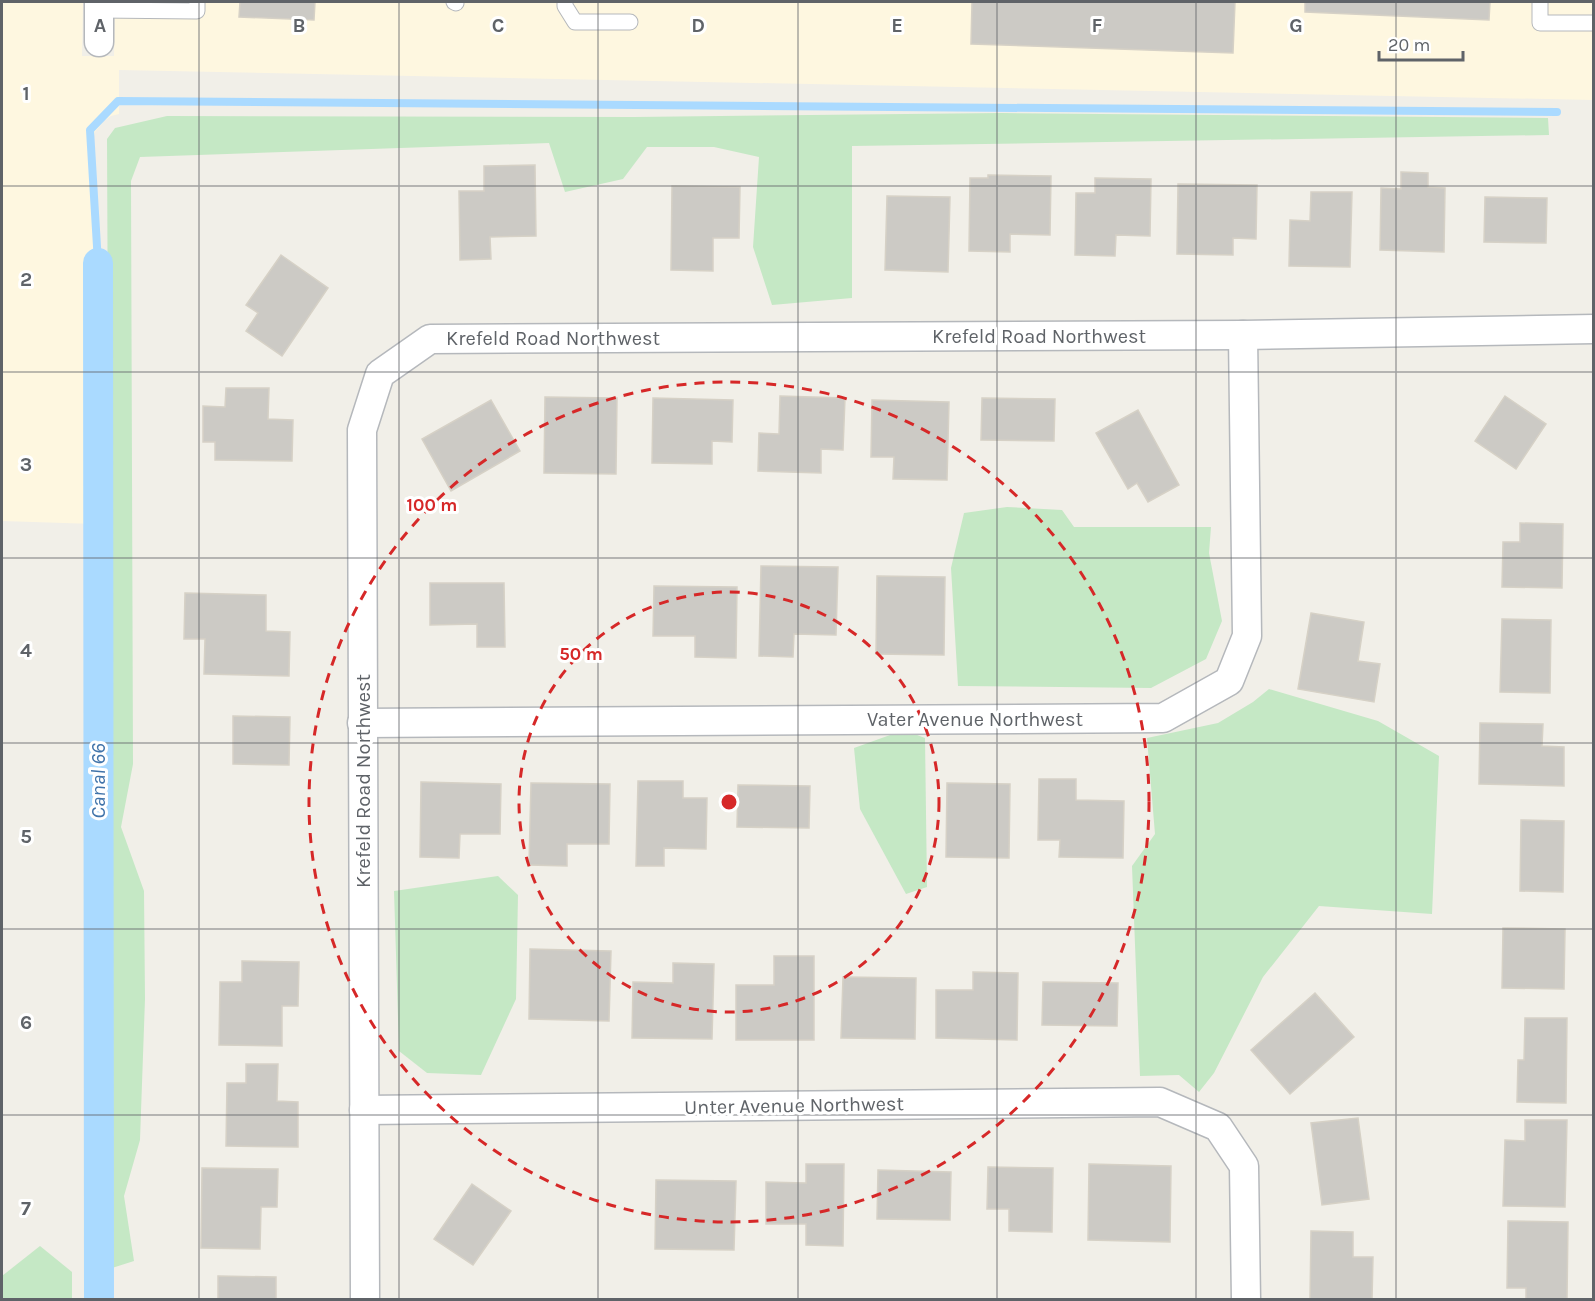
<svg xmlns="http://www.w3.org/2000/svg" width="1595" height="1301" viewBox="0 0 1595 1301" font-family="Karla,sans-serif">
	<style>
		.commercial { fill: #fef7e0 }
		.green { fill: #c5e8c5 }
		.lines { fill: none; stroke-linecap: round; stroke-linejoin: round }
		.stream { stroke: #aadaff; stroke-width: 8 }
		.canal { stroke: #aadaff; stroke-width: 30 }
		.building { fill: #cccac5; stroke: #d6d1c6; stroke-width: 1.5 }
		.lane-casing { stroke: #b5b8bc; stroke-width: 17 }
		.street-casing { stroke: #b5b8bc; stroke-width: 31 }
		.lane { stroke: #fff; stroke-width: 15 }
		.street { stroke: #fff; stroke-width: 28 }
		.grid { fill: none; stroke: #5f6368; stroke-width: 1.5; stroke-opacity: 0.55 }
		.ring { fill: none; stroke: #d62828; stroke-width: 3; stroke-dasharray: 10 8 }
		.labels { text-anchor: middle; stroke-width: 6; stroke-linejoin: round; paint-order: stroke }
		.street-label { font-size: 20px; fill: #5f6368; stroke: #fff }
		.water-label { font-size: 21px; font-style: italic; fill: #4174aa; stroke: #fff }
		.grid-label { font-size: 20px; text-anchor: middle; font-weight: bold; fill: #5f6368; stroke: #fff; stroke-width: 6; stroke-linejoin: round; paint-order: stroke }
		.centre { fill: #d62828; stroke: #fff; stroke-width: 3 }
		.ring-label { font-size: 18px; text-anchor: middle; font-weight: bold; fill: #d62828; stroke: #fff; stroke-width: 6; stroke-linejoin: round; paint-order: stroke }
	</style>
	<rect width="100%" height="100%" fill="#f1efe8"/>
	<path class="commercial" d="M2 2H83L82 56H114L115 2H1593V100L119 70V114L111 116 104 121 95 132 93 139 95 524 2 521Z"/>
	<g class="green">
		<path d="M1002 113 1548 118 1549 135 852 146V298L772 305 753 247 759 157 714 147H647L623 179 565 192 549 143 140 157 131 181 133 764 121 827 144 891 145 999 140 1140 124 1196 134 1261 112 1268 107 139 115 128 167 116 634 117Z"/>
		<path d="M1007 507 1062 510 1074 527H1211L1209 553 1222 621 1206 659 1151 688 958 686 951 568 964 513Z"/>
		<path d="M1269 689 1378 721 1439 756 1432 914 1319 906 1263 977 1214 1073 1199 1092 1179 1075 1140 1076 1132 866 1155 834 1147 738 1218 723 1253 702Z"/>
		<path d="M904 730 925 738 927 887 906 894 860 809 854 748Z"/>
		<path d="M498 876 518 895 516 999 481 1075 427 1073 399 1051 394 891Z"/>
		<path d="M40 1246 72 1272V1299H2V1276Z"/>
	</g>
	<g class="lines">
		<path class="stream" d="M98 263 90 130 118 101 1557 112"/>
		<path class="canal" d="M98 263 99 1300"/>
	</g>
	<g class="building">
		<path d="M240 2H315L314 20 239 17Z"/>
		<path d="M972 2H1235L1233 53 971 44Z"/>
		<path d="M1305 2H1490L1489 20 1305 12Z"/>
		<path d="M535 165 536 236 490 237 491 259 460 260 459 191H484V166Z"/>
		<path d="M1401 172 1428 173V187L1445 188 1444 252 1380 250 1381 188 1401 189Z"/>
		<path d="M988 175 1051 176 1050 235 1010 234V252L969 251 970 178H988Z"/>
		<path d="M1095 178 1151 179 1150 236 1116 235 1115 256 1075 255 1076 193H1095Z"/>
		<path d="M1178 184 1257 185 1256 239 1233 238V255L1177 254Z"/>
		<path d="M672 186 740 187 739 238H713V271L671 270Z"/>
		<path d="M1311 192H1352L1350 267 1289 266 1290 220 1310 221Z"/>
		<path d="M887 196 950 197 948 272 885 270Z"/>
		<path d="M1485 197 1547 198 1546 243 1484 242Z"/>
		<path d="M281 255 328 288 282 356 246 331 258 313 246 305Z"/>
		<path d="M226 388H269L268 419 293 420 292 461 215 460V442H203V406L225 407Z"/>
		<path d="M780 396 845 398 843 450 821 449V473L758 471 759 433 779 434Z"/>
		<path d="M1505 396 1546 424 1516 469 1475 441Z"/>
		<path d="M545 397 617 398 616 474 544 473Z"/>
		<path d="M653 398 733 400 732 442 712 441V464L652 463Z"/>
		<path d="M982 398 1055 399 1054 441 981 440Z"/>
		<path d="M491 400 520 451 451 491 422 439Z"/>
		<path d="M872 400 949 402 947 480 893 479 894 457H871Z"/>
		<path d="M1138 410 1179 485 1148 502 1137 483 1128 489 1096 433Z"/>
		<path d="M1520 523 1563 524 1562 588 1502 587 1503 542H1520Z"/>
		<path d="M761 566 838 567 836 635 794 634 793 657 759 656Z"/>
		<path d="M877 576 945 577 944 655 876 654Z"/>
		<path d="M430 583H504L505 647H477V624L430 625Z"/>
		<path d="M654 586 737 587 736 658 695 657V636H653Z"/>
		<path d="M185 593 266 595V631L290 632 289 676 204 674 205 639H184Z"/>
		<path d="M1311 613 1364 622 1358 661 1380 664 1374 702 1298 689Z"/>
		<path d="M1502 619 1551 620 1550 693 1500 692Z"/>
		<path d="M233 716 290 717 289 765 233 764Z"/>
		<path d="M1480 723 1543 724 1542 746 1564 747V786L1479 784Z"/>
		<path d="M1039 779H1076V800L1124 801 1123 858 1059 857 1060 840H1038Z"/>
		<path d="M638 781H683V798H707L706 849 664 848V866H636Z"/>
		<path d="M421 782 501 784 500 834H460L459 858 420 857Z"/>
		<path d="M531 783 610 784 609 844H567V866L529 865Z"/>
		<path d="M947 783 1010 784 1009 858 946 857Z"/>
		<path d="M738 785 810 786 809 828 737 827Z"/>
		<path d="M1521 820 1564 821 1563 892 1520 891Z"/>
		<path d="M1503 928 1565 929 1564 989 1502 988Z"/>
		<path d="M530 949 611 951 609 1021 529 1019Z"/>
		<path d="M774 956H814V1040H736V985H774Z"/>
		<path d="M242 961 299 962 298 1006H282V1046L219 1045 220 982H242Z"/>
		<path d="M673 963 714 964 712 1039 632 1038 633 982 673 983Z"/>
		<path d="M973 972 1018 973 1017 1040 936 1038V990H973Z"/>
		<path d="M843 977 916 978 915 1039 841 1038Z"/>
		<path d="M1043 982 1118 983 1117 1026 1042 1025Z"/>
		<path d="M1315 993 1354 1037 1290 1094 1251 1050Z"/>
		<path d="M1525 1018H1567L1566 1103 1517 1102 1518 1060H1524Z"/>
		<path d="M246 1064H278L277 1101 298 1102V1147L226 1146 227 1083H246Z"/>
		<path d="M1358 1118 1369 1199 1322 1205 1311 1123Z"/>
		<path d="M1525 1120H1567L1565 1207 1503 1206 1505 1140 1525 1141Z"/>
		<path d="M806 1164H844L843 1246 806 1245V1224H766V1182L806 1183Z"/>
		<path d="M1089 1164 1171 1166 1170 1242 1088 1240Z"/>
		<path d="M988 1167 1053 1168 1052 1232 1009 1231V1209H987Z"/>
		<path d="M202 1168 278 1169 277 1207H261L260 1249 201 1248Z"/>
		<path d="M878 1170 951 1172 950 1220 877 1219Z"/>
		<path d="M656 1180 736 1181 734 1250 655 1249Z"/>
		<path d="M472 1184 511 1211 473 1265 434 1239Z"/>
		<path d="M1508 1221 1568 1222 1567 1300H1526V1288H1507Z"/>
		<path d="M1311 1231 1353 1232V1257H1373L1372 1300H1310Z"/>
		<path d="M218 1276 276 1277V1300H218Z"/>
	</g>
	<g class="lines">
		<g class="lane-casing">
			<g id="lane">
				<path d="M454 2 456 3"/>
				<path d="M565 2V6L575 22H630"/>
				<path d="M1540 2V23H1594"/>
				<path d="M99 10 197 11V2"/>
			</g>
		</g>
		<g class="street-casing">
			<g id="street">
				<path d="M99 42V2"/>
				<path d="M362 723 1163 718 1229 681 1247 636 1243 335"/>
				<path d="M364 1110 1160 1102 1218 1127 1244 1166 1246 1300"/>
				<path d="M365 1300 362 430 380 374 430 339 1243 335 1594 329"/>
			</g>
		</g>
		<use href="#lane" class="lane"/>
		<use href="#street" class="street"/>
	</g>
	<path class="grid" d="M199 2V1300M399 2V1300M598 2V1300M798 2V1300M997 2V1300M1196 2V1300M1396 2V1300M2 186H1594M2 372H1594M2 558H1594M2 743H1594M2 929H1594M2 1115H1594"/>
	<g class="ring">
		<circle cx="729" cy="802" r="210"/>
		<circle cx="729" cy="802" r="420"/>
	</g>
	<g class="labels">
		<g class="street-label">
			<text x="1039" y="343">Krefeld Road Northwest</text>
			<text x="553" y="345">Krefeld Road Northwest</text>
			<text x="975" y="726">Vater Avenue Northwest</text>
			<text transform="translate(363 781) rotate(-90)" y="7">Krefeld Road Northwest</text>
			<text transform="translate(794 1105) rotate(-1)" y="7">Unter Avenue Northwest</text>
		</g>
		<g class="water-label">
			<text transform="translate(98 781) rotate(-90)" y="7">Canal 66</text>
		</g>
	</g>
	<g class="grid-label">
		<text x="100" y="32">A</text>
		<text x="299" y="32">B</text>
		<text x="498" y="32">C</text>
		<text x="698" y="32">D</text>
		<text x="897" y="32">E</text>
		<text x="1097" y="32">F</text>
		<text x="1296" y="32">G</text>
		<text x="26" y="100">1</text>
		<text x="26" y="286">2</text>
		<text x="26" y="471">3</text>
		<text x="26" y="657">4</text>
		<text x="26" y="843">5</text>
		<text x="26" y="1029">6</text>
		<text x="26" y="1215">7</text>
	</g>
	<circle cx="729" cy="802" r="9" class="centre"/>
	<g class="ring-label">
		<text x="432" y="511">100 m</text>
		<text x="581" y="660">50 m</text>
	</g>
	<rect width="1595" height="1301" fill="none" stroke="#5f6368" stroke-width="6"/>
	<path d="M1379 51v9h84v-9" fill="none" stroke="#5f6368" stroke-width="3"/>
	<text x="1388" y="51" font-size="18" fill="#5f6368" stroke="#ffffff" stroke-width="4.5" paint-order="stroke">20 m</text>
</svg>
